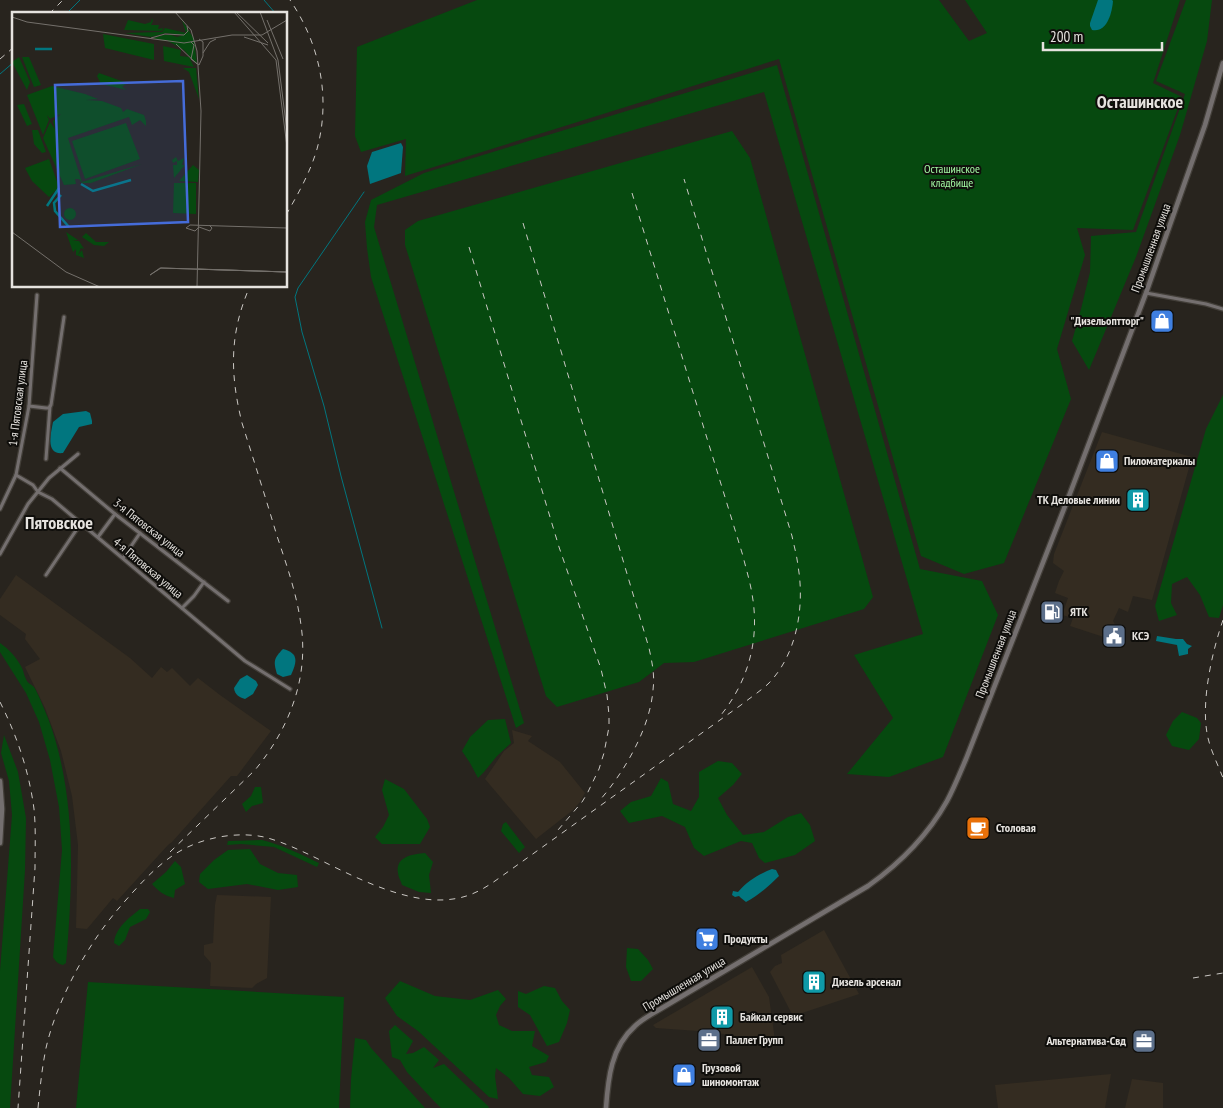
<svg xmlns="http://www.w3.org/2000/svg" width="1223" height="1108" viewBox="0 0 1223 1108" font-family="'PT Sans Narrow',sans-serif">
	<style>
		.built { fill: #342c21 }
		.green { fill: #06490f }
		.water { fill: #01767f }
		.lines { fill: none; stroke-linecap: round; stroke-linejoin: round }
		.stream { stroke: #01767f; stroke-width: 1 }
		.minor-casing { stroke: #433f39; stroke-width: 5.5 }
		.tertiary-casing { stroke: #433f39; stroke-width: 7 }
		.minor { stroke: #746f6f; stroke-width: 3 }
		.tertiary { stroke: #746f6f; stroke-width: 4.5 }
		.rail { stroke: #cbc8c4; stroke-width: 1; stroke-dasharray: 6 6; stroke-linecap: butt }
		.labels { text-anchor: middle; stroke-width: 4; stroke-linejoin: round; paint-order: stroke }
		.park-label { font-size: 12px; fill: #a2f6a2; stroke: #0f0e0b }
		.street-label { font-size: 12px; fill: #e6e3df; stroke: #0f0e0b }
		.poi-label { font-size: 12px; font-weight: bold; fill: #e6e3df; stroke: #0f0e0b; text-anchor: start }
		.district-label { font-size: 18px; font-weight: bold; fill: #e6e3df; stroke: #0f0e0b }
		.inset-river { fill: none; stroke: #01767f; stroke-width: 2.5 }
		.inset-road { fill: none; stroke: #74706b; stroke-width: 1 }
		.view { fill: #456cd9; fill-opacity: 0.15; stroke: #456cd9; stroke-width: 2.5 }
		.inset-edge { fill: none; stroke: #e6e3df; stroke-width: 2.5 }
	</style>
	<rect width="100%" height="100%" fill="#28241e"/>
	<g class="built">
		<path d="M1102 432 1192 457 1152 600 1133 596 1128 612 1119 608 1113 621 1121 634 1119 642 1070 626 1073 618 1062 615 1068 598 1055 593 1059 581 1064 571 1053 563 1054 554 1072 508Z"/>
		<path d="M16 575 130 658 152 678 161 667 167 672 172 668 190 686 198 678 220 695 271 731 237 776H231L172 842 168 845 117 901 113 898 87 929 76 928 78 845 72 796 61 751 45 708 25 667 40 659 25 639 26 634 0 615V599Z"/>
		<path d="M512 730 532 736 528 741 560 762 585 793 580 802 573 810 536 839 485 779 504 751 514 743Z"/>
		<path d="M217 895 271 897 267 978 256 984 252 988 210 986 211 963 204 955V945L213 943 215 905Z"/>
		<path d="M824 930 859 994 793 1016 770 972 775 966 782 963 781 955Z"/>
		<path d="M752 967 769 997 774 1033V1043L712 1032 656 1028 653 1025Z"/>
		<path d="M1111 1074 1105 1108H998L995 1085Z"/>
		<path d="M1132 1079 1163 1083V1108H1125Z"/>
	</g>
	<g class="green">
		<path d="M477 0H939L969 41 987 33 965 0H1180L1153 83 1182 97 1133 230 1077 228 1085 255 1057 349 1071 399 1004 563 964 574 921 556 779 59 405 176 406 139 361 152 355 136 357 47Z"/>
		<path d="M1186 0H1212L1207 41 1180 135 1136 257 1089 370 1072 341 1081 309 1090 272 1091 236 1136 232 1185 94 1156 81Z"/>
		<path d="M777 65 920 569 982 581 998 615 943 757 889 777 847 774 893 718 854 655 923 634 764 92 377 205 374 227 524 723 516 728 371 277 367 248 365 222 371 200 424 173Z"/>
		<path d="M732 131 750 158 873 597 864 609 694 662 664 663 639 682 557 707 546 696 405 245V230L418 221Z"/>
		<path d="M1223 395V605L1219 618 1209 617 1200 595 1187 577 1172 584 1171 603 1177 615 1159 621 1155 606 1206 429Z"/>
		<path d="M0 643C9 649 17 658 22 668 24 672 24 676 26 679 27 683 31 684 34 687 38 693 45 711 48 718 77 796 73 881 66 963L63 965C58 964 56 962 53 957L62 850 59 807 50 760 39 722 26 693 0 652Z"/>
		<path d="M1182 712 1197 718 1201 723 1199 739 1189 750 1172 746 1166 735 1173 721Z"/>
		<path d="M505 719 511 743 497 756 484 772 478 778 470 763 462 751 470 737 488 720Z"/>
		<path d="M4 735 18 772 26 818 25 870 10 1108H0V971L12 815 9 781 1 753Z"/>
		<path d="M718 761 732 763 742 774 733 785 718 798 727 815 743 835 764 832 788 817 801 813 810 825 815 841 795 855 765 863 759 858 752 843 741 841 704 856 694 848 685 827 662 816 629 823 620 811 631 802 651 796 661 778 668 782 673 804 691 811 699 797V772Z"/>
		<path d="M385 779 404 789 427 819 430 827 420 844H382L375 837 383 827 389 815 382 790Z"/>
		<path d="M255 787H261L263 803 252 806 246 812 242 804 251 796Z"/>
		<path d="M506 822 525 847 519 853 501 831 503 824Z"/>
		<path d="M262 840C282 845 300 854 319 863L317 867 274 847 241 844 227 845 228 841Z"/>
		<path d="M250 849 260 864 278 873 297 875 298 887 278 890 247 884 208 889 199 882 200 874 214 860 228 850Z"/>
		<path d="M425 853 433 862 429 875 431 893 419 892 402 885C401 881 398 877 398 873 395 856 414 854 425 853Z"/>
		<path d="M175 861 181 867 185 884 175 890 174 898C165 896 158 891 152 884L166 872Z"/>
		<path d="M140 909H148L150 912 146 919 130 927 125 940 119 946 114 943C115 928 129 918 140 909Z"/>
		<path d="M627 948 638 949 648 960 653 969 641 981H631L626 967Z"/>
		<path d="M400 981 435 996 470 1000 498 990 506 999 500 1006 496 1015 499 1025 512 1031H535L532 1046 549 1056 546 1062 529 1067 532 1075 549 1077 554 1087 540 1096 523 1094 509 1078 496 1068 495 1076 498 1099 489 1097 418 1031 397 1016 385 998Z"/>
		<path d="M88 982 344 997 339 1108H76Z"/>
		<path d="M544 986 555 988 562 1001 570 1010 567 1023 559 1042 547 1046 530 1015 518 1007V991L526 994Z"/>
		<path d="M395 1025 413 1041 406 1054 413 1053 424 1047 439 1060 433 1068 444 1064 489 1107 488 1108H441L433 1100 407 1072 400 1060 392 1057 389 1031Z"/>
		<path d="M355 1038 366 1040 371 1048 425 1108H350L351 1079Z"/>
	</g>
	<g class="water">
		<path d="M1098 0H1112L1113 1C1112 13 1107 33 1092 30L1090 26V23Z"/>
		<path d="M401 143 403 147 401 173 370 184 367 166 372 152Z"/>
		<path d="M86 411 90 413 92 421V424L79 427 63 453C45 455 51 433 53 422L63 414Z"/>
		<path d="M1157 636 1176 639H1183L1187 644 1192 646 1188 649V654L1179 656 1177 645 1156 641Z"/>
		<path d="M283 649C299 653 297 662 291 675L283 677 277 674C273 661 274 658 283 649Z"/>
		<path d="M247 675 256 681 258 685 253 694 245 699C239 697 235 695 234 688L240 679Z"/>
		<path d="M772 869 776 870 779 876C769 886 759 895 746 902L741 898 739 896 735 897 732 895 733 891 738 892C747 881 759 874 772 869Z"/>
	</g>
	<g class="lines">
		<g class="stream">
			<path d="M264 0 276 14"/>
			<path d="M66 14 80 0"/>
			<path d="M0 74 14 62"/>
			<path d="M364 192 298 288 295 297 302 332 324 406 341 476 382 628"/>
		</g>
		<g class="minor-casing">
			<g id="minor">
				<path d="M1146 293 1206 304 1223 309"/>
				<path d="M29 406 46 408H49L51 405 64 317"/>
				<path d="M46 459 50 406"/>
				<path d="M60 468 115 514 228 601"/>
				<path d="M16 475 33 485 38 492 52 499 245 661 290 689"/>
				<path d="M0 509 16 475 29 406 37 295"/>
				<path d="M98 537 115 514"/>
				<path d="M0 554 28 504 49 478 78 454"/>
				<path d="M123 558 140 533"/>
				<path d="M46 575 81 523"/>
				<path d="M182 608 194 596 204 582"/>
			</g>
		</g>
		<g class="tertiary-casing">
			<g id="tertiary">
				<path d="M0 781 2 809 0 843"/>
				<path d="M606 1108C608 1079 611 1047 635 1026 641 1020 650 1015 657 1011L868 886C899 864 928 835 947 801 954 788 960 773 966 759L1069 496 1146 293 1205 125 1223 63"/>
			</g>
		</g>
		<use href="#minor" class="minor"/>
		<use href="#tertiary" class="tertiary"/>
		<g class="rail">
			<path d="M49 14 63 0"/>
			<path d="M0 59 14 47"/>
			<path d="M632 193 743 556C746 569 750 581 752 594 760 638 749 680 721 715"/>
			<path d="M286 215C298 194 310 173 317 149 331 98 320 44 290 0"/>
			<path d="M523 223 649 648C652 662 655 675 653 690 650 728 625 771 600 800"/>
			<path d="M469 247 559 547 601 669 607 695 609 715V727L604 753 599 769 587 794 582 802 558 830"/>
			<path d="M1223 620C1212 652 1200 704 1208 738 1211 751 1218 765 1223 778"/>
			<path d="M0 702C17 736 29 771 34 809 36 829 35 848 35 868L18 1108"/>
			<path d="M170 852 255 770C289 729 309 678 301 625 297 595 287 566 277 536 266 499 254 461 242 423 230 374 229 334 250 286"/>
			<path d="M1193 978 1223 973"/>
			<path d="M38 1108C40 1088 42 1068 46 1048 57 1000 87 945 119 908 139 885 162 858 190 846 212 836 241 832 264 837 280 841 295 848 310 855 351 875 407 906 453 899 469 897 482 890 495 881L741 705C750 698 759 692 768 684 797 655 805 606 798 566 797 556 794 546 792 536L684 179"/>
		</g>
	</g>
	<defs>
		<g id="shop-square" transform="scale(1.25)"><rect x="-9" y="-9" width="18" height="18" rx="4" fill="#3f7fe0" stroke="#0f0e0b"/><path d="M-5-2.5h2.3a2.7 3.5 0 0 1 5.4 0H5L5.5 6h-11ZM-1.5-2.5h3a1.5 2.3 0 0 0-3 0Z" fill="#fff"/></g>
		<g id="building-square" transform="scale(1.25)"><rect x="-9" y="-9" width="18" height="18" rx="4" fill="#0f9aa8" stroke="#0f0e0b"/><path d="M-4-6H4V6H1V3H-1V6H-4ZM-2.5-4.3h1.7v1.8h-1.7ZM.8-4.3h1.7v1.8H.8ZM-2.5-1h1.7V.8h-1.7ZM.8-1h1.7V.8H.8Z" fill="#fff"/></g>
		<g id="fuel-square" transform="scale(1.25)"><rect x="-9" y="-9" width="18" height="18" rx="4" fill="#5c6f8a" stroke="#0f0e0b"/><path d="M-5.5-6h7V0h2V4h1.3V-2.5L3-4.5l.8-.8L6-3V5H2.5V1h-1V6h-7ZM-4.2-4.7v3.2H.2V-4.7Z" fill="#fff"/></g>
		<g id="civic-square" transform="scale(1.25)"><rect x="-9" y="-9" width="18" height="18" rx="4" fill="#5c6f8a" stroke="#0f0e0b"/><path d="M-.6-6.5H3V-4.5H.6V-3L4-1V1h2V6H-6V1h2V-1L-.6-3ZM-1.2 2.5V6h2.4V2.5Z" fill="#fff"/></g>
		<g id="cafe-square" transform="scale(1.25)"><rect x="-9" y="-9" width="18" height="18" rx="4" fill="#e8710a" stroke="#0f0e0b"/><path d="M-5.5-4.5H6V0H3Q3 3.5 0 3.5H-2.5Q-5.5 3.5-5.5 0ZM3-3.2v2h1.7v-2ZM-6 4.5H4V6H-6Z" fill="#fff"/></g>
		<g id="supermarket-square" transform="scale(1.25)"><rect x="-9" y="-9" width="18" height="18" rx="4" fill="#3f7fe0" stroke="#0f0e0b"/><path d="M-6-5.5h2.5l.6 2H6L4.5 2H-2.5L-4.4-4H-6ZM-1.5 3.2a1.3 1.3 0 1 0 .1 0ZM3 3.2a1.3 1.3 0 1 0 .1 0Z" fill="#fff"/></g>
		<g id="office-square" transform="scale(1.25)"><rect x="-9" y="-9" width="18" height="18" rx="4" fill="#5c6f8a" stroke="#0f0e0b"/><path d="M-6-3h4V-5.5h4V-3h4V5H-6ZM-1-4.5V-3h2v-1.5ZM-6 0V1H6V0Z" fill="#fff"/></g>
	</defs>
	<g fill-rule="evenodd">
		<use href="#shop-square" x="1162" y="321"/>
		<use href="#shop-square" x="1107" y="461"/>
		<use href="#building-square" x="1138" y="500"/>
		<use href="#fuel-square" x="1052" y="612"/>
		<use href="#civic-square" x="1114" y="636"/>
		<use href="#cafe-square" x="978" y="828"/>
		<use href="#supermarket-square" x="707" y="939"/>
		<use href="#building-square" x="814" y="982"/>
		<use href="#building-square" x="722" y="1017"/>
		<use href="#office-square" x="709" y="1040"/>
		<use href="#office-square" x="1144" y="1041"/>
		<use href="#shop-square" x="684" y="1075"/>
	</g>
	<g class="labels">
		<g class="park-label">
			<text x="952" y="173">Осташинское<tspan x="952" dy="14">кладбище</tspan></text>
		</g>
		<g class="street-label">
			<text transform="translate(1151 248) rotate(-70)" y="4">Промышленная улица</text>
			<text transform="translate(18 403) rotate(-83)" y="4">1-я Пятовская улица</text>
			<text transform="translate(149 528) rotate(38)" y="4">3-я Пятовская улица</text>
			<text transform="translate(148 568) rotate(40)" y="4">4-я Пятовская улица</text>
			<text transform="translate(996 654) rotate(-69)" y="4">Промышленная улица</text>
			<text transform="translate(684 984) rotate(-31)" y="4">Промышленная улица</text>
		</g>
		<g class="poi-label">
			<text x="1144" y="325" text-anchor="end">"Дизельоптторг"</text>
			<text x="1124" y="465">Пиломатериалы</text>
			<text x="1120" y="504" text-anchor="end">ТК Деловые линии</text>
			<text x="1070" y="616">ЯТК</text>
			<text x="1132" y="640">КСЭ</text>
			<text x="996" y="832">Столовая</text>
			<text x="724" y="943">Продукты</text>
			<text x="832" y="986">Дизель арсенал</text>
			<text x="740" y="1021">Байкал сервис</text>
			<text x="726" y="1044">Паллет Групп</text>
			<text x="1126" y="1045" text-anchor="end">Альтернатива-Свд</text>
			<text x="702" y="1072">Грузовой<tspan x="702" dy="14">шиномонтаж</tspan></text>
		</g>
		<g class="district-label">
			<text x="1140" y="108">Осташинское</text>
			<text x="59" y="529">Пятовское</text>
		</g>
	</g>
	<g transform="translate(12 12)">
		<rect width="275" height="275" fill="#28241e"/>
		<path d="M140 6 141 9 139 13H147L146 17 151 16 150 19 112 18 116 8 133 12 139 10ZM170 8 182 27 185 53 172 38 154 28 156 23 154 29 140 26 152 23H159L165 25 172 23 154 21 139 25 113 21 150 20 153 16 174 21ZM91 22 142 32V48L93 36ZM151 34 169 38 168 44 177 45 182 55 152 49ZM7 45 18 70 15 78 0 50ZM10 45H17L29 73 22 75ZM171 56H184L187 87 177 60ZM87 61 115 71 110 75 115 78 89 72 85 64ZM40 74 73 82 86 87 74 88 90 89 109 96 111 100 115 97 132 103 134 109V114L128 108 120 113 117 105 56 126 70 170 130 152 79 171H70L67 167H63L64 172 52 173 31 126 38 110 43 117 41 109 49 102 38 107 35 103 37 108 31 123 15 83ZM12 92 20 112 15 114 5 93ZM114 111 128 147 73 167 60 129ZM20 118H26L34 140 30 141 22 132ZM164 145 166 149 172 146 170 153H173L162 166 161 153H165V149L161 151 160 148ZM37 147 47 175 37 185 20 169 13 156ZM181 153 187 158 186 170 167 169ZM162 171H184V202L161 201ZM52 202a6 6 0 1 1 12 0a6 6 0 1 1-12 0ZM45 214 66 228 60 229H67L72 237 69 236 66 243 70 238 72 246 64 243V237L61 240 54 220ZM74 221 84 230H97L92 234 82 233 70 225Z" fill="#06490f"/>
		<path class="inset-river" d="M23 37H40M69 172 81 179 119 168M49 183 42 191 43 199 57 215M35 194 47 176"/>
		<path class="inset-road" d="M163 0 179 18 185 39 189 99 185 275M222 0 264 48 275 135M224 0 256 31M248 0 266 48 275 119M0 5 15 10 172 31 220 23H250L275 8M255 8 271 47M232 25 256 33M139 26 153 22 172 23 176 19 175 14M179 30 182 33 179 47 187 53 191 44V30L187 27M164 32 185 52M191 41 198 30 204 27M187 215 183 219 174 216 178 213 275 216M187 215 198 219 200 216 197 213M0 220 54 260 88 275M148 256H149L275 260 149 256 138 263ZM186 257 275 260"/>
		<path class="view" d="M171 69 176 210 48 215 43 73Z"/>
		<rect width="275" height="275" class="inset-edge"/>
	</g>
	<path d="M1043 42v8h119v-8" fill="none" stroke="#e6e3df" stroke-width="2.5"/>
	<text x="1050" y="42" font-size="15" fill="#e6e3df" stroke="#0f0e0b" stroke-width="4" paint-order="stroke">200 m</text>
</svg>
